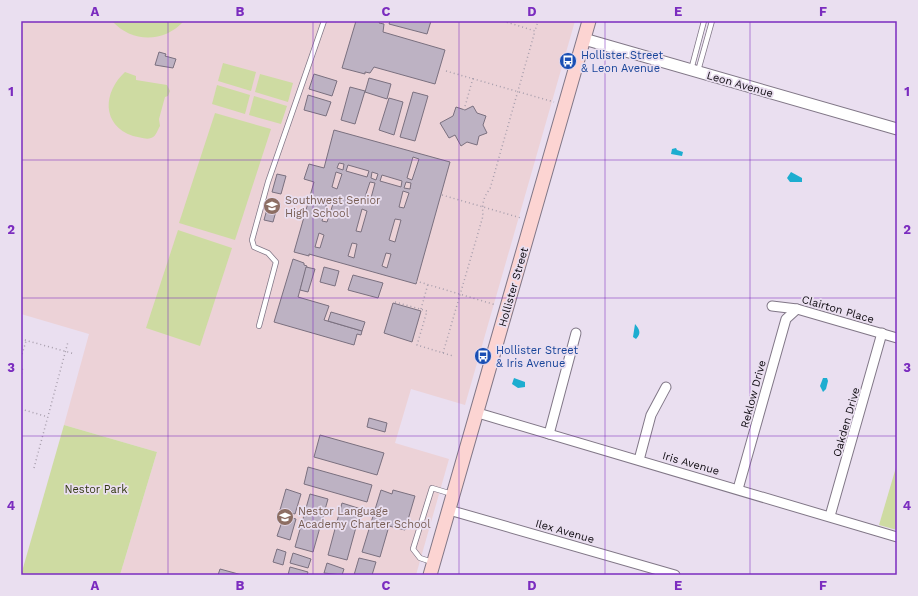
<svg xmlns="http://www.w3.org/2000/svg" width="918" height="596" viewBox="0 0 918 596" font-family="'Work Sans',sans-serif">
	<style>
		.education { fill: #ecd2d7 }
		.green { fill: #cedba2 }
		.water { fill: #1dadd0 }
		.building { fill: #bdb2c3; stroke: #7a707f; fill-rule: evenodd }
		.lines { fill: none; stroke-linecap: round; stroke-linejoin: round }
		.service-casing { stroke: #817787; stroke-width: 6 }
		.minor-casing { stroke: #817787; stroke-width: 11 }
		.tertiary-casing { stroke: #817787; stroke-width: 13 }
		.secondary-casing { stroke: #817787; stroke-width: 15 }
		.path { stroke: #a79eac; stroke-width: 1.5; stroke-dasharray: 1 3; stroke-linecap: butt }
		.service { stroke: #fff; stroke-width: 4.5 }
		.minor { stroke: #fff; stroke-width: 9 }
		.tertiary { stroke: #fff; stroke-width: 11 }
		.secondary { stroke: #fcd4d2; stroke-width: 13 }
		.grid { fill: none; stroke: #7b2cbf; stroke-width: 1; stroke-opacity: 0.55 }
		.labels { text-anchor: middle; stroke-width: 3.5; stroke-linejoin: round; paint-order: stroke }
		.transit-label { font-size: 11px; fill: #164399; stroke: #eadff0; text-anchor: start }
		.street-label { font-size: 11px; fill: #0f0b11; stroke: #eadff0 }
		.education-label { font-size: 11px; fill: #785e54; stroke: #eadff0; text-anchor: start }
		.park-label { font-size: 11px; fill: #323911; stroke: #eadff0 }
		.neatline { fill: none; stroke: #7b2cbf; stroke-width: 1.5 }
		.grid-label { font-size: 13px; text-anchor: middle; font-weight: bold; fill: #7b2cbf }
	</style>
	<rect width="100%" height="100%" fill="#eadff0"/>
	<path class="education" d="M21 21H575L465 405 411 389 395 443 449 459 416 575H120L157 452 64 425 89 334 21 314Z"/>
	<g class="green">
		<path d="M112 21H184C164 43 132 43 112 21Z"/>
		<path d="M223 63 256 72 251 91 218 81Z"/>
		<path d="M125 72 136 76V80L167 85 170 91 168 96 165 97 159 119 160 126C158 129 156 137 151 138 146 140 139 137 133 136 101 125 103 92 125 72Z"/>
		<path d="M260 74 293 83 288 102 255 92Z"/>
		<path d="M217 85 250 95 245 114 212 104Z"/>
		<path d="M254 96 287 106 281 124 249 115Z"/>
		<path d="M215 113 271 129 235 240 179 223Z"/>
		<path d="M178 230 232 248 200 346 146 328Z"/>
		<path d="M64 425 157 452 120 575H21Z"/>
		<path d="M897 464V530L879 525Z"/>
	</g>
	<g class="water">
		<path d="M676 148 677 150 683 152 682 156 671 154 672 149Z"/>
		<path d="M791 172 802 178V182H790L787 178Z"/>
		<path d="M635 324C639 329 642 333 636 339L633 337Z"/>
		<path d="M514 378 525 382V387L518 388 512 384Z"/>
		<path d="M823 378H827L828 381 826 389 823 392 820 386Z"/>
	</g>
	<g class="building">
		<path d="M356 21H380L379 23 384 24 383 32 445 50 435 84 374 67 370 73 365 72V74L342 68Z"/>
		<path d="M390 21H431L427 34 389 24Z"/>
		<path d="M159 52 166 54 165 56 176 59 173 68 155 65Z"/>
		<path d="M314 74 337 81 332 96 309 89Z"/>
		<path d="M369 78 391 84 387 99 365 92Z"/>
		<path d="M350 87 365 91 355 124 341 120Z"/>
		<path d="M413 92 428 96 415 141 400 137Z"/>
		<path d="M308 95 331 102 326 116 304 110Z"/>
		<path d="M389 98 403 102 394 135 379 130Z"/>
		<path d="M473 106 477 113 486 116 483 125 487 133 479 136 477 145 467 142 461 146 455 135 449 138 440 123 453 116 456 107 465 110Z"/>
		<path d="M334 130 450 162 416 284 309 254V256L294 252 314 182 304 179 309 164 324 168ZM413 157 419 159 412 180 407 178ZM339 163 344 164 343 170 337 168ZM348 165 369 171 367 177 346 171ZM336 172 342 174 337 189 332 187ZM372 172 378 174 376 180 371 178ZM382 175 402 181 401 187 380 181ZM370 182 375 183 371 198 365 197ZM406 182 411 183 410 189 404 188ZM403 191 409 193 404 208 399 207ZM328 199 334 201 327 222 322 221ZM362 209 367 211 361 232 356 231ZM395 219 401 220 395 242 389 240ZM319 233 324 235 320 248 315 247ZM352 243 357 244 354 258 348 256ZM386 253 391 254 387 268 382 266Z"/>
		<path d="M277 174 286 176 281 194 272 192Z"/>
		<path d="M269 202 278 204 273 222 264 220Z"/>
		<path d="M293 259 304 263V265L307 266 298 297 329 306 324 320 362 331 361 335 357 334 354 345 274 322Z"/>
		<path d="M306 267 315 269 308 292 300 290Z"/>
		<path d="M324 267 339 271 335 286 320 282Z"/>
		<path d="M353 275 383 283 378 298 348 290Z"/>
		<path d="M393 303 421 311 412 342 384 333Z"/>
		<path d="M331 312 365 322 362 331 328 321Z"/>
		<path d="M369 418 387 423 385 432 367 427Z"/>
		<path d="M320 435 384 453 377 475 314 457Z"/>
		<path d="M308 467 372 485 367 502 304 484Z"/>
		<path d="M286 489 301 494 295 514 280 510Z"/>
		<path d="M381 490 392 494 393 490 415 496 405 530 389 526 380 557 362 552Z"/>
		<path d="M310 494 328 499 313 552 295 547Z"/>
		<path d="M342 503 361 509 347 560 328 555Z"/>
		<path d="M284 516 296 519 290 540 277 536Z"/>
		<path d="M277 549 286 552 283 565 273 562Z"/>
		<path d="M293 553 311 559 308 568 290 563Z"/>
		<path d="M359 558 376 562 372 575H354Z"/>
		<path d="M327 563 344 569 342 575 324 573Z"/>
		<path d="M290 567 308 572 307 575H288Z"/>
		<path d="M220 569 242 575H218Z"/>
	</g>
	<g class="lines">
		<g class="service-casing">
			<g id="service">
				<path d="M691 70 704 21"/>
				<path d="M698 71 712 21"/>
				<path d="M259 326 276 262 268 253 254 247 252 240 268 182 324 21"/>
				<path d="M432 562 420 558 413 549 432 488 452 494"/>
			</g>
		</g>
		<g class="minor-casing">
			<g id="minor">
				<path d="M772 306 797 309 897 338"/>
				<path d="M478 413 897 537"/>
				<path d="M549 434 576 333"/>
				<path d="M639 460 651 415 666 387"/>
				<path d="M738 489 786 319 797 309"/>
				<path d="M449 510 675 575"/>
				<path d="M830 516 882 333"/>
			</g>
		</g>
		<g class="tertiary-casing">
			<path id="tertiary" d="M584 39 897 129"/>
		</g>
		<g class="secondary-casing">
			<path id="secondary" d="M430 575 589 21"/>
		</g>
		<g class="path">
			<path d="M503 21 535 31 538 21"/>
			<path d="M446 71 554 102"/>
			<path d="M464 110 473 78"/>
			<path d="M442 195 521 218"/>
			<path d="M416 281 496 305"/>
			<path d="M395 302 427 311 417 345 453 356"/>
			<path d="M421 309 428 284"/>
			<path d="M21 339 75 354"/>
			<path d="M443 353 483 216C482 205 483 197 490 189L535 31"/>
			<path d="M21 358 26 341"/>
			<path d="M21 366 23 367 21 375"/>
			<path d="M21 409 48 417"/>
			<path d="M34 468 68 342"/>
		</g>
		<use href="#service" class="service"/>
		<use href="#minor" class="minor"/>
		<use href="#tertiary" class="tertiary"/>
		<use href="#secondary" class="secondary"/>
	</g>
	<path class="grid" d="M168 21V575M313 21V575M459 21V575M605 21V575M750 21V575M21 160H897M21 298H897M21 436H897"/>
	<defs>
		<g id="bus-disc" transform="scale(0.9)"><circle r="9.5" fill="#1a4fb4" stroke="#eadff0"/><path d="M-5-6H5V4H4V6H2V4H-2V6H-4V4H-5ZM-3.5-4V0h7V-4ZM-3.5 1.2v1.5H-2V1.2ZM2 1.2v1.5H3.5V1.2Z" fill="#fff"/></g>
		<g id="school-disc" transform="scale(0.9)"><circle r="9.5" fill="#8d6e63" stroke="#eadff0"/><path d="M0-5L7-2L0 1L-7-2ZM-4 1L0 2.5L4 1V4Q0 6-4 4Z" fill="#fff"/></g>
	</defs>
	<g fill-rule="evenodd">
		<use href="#bus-disc" x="568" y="61"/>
		<use href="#school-disc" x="272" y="206"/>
		<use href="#bus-disc" x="483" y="356"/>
		<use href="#school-disc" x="285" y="517"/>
	</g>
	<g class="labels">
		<g class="transit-label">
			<text x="581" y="59">Hollister Street<tspan x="581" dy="13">&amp; Leon Avenue</tspan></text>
			<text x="496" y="354">Hollister Street<tspan x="496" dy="13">&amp; Iris Avenue</tspan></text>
		</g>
		<g class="street-label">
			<text transform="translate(740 84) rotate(16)" y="4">Leon Avenue</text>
			<text transform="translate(513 287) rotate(-74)" y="4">Hollister Street</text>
			<text transform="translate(838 309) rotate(16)" y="4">Clairton Place</text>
			<text transform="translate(753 394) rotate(-75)" y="4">Reklow Drive</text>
			<text transform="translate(846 422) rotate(-74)" y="4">Oakden Drive</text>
			<text transform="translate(691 463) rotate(16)" y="4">Iris Avenue</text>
			<text transform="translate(565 531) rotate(16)" y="4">Ilex Avenue</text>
		</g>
		<g class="education-label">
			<text x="285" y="204">Southwest Senior<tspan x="285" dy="13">High School</tspan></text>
			<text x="298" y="515">Nestor Language<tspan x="298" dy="13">Academy Charter School</tspan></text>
		</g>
		<g class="park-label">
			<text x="96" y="493">Nestor Park</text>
		</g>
	</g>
	<rect width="918" height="596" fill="none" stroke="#eadff0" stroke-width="44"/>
	<rect x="22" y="22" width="874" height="552" class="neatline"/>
	<g class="grid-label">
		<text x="95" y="16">A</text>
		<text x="240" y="16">B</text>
		<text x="386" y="16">C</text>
		<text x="532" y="16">D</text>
		<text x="678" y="16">E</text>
		<text x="823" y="16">F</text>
		<text x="11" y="96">1</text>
		<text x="907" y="96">1</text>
		<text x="11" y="234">2</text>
		<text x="907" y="234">2</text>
		<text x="11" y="372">3</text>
		<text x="907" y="372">3</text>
		<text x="11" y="510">4</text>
		<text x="907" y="510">4</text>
		<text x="95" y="590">A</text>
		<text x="240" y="590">B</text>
		<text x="386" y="590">C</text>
		<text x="532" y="590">D</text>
		<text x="678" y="590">E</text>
		<text x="823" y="590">F</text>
	</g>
</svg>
